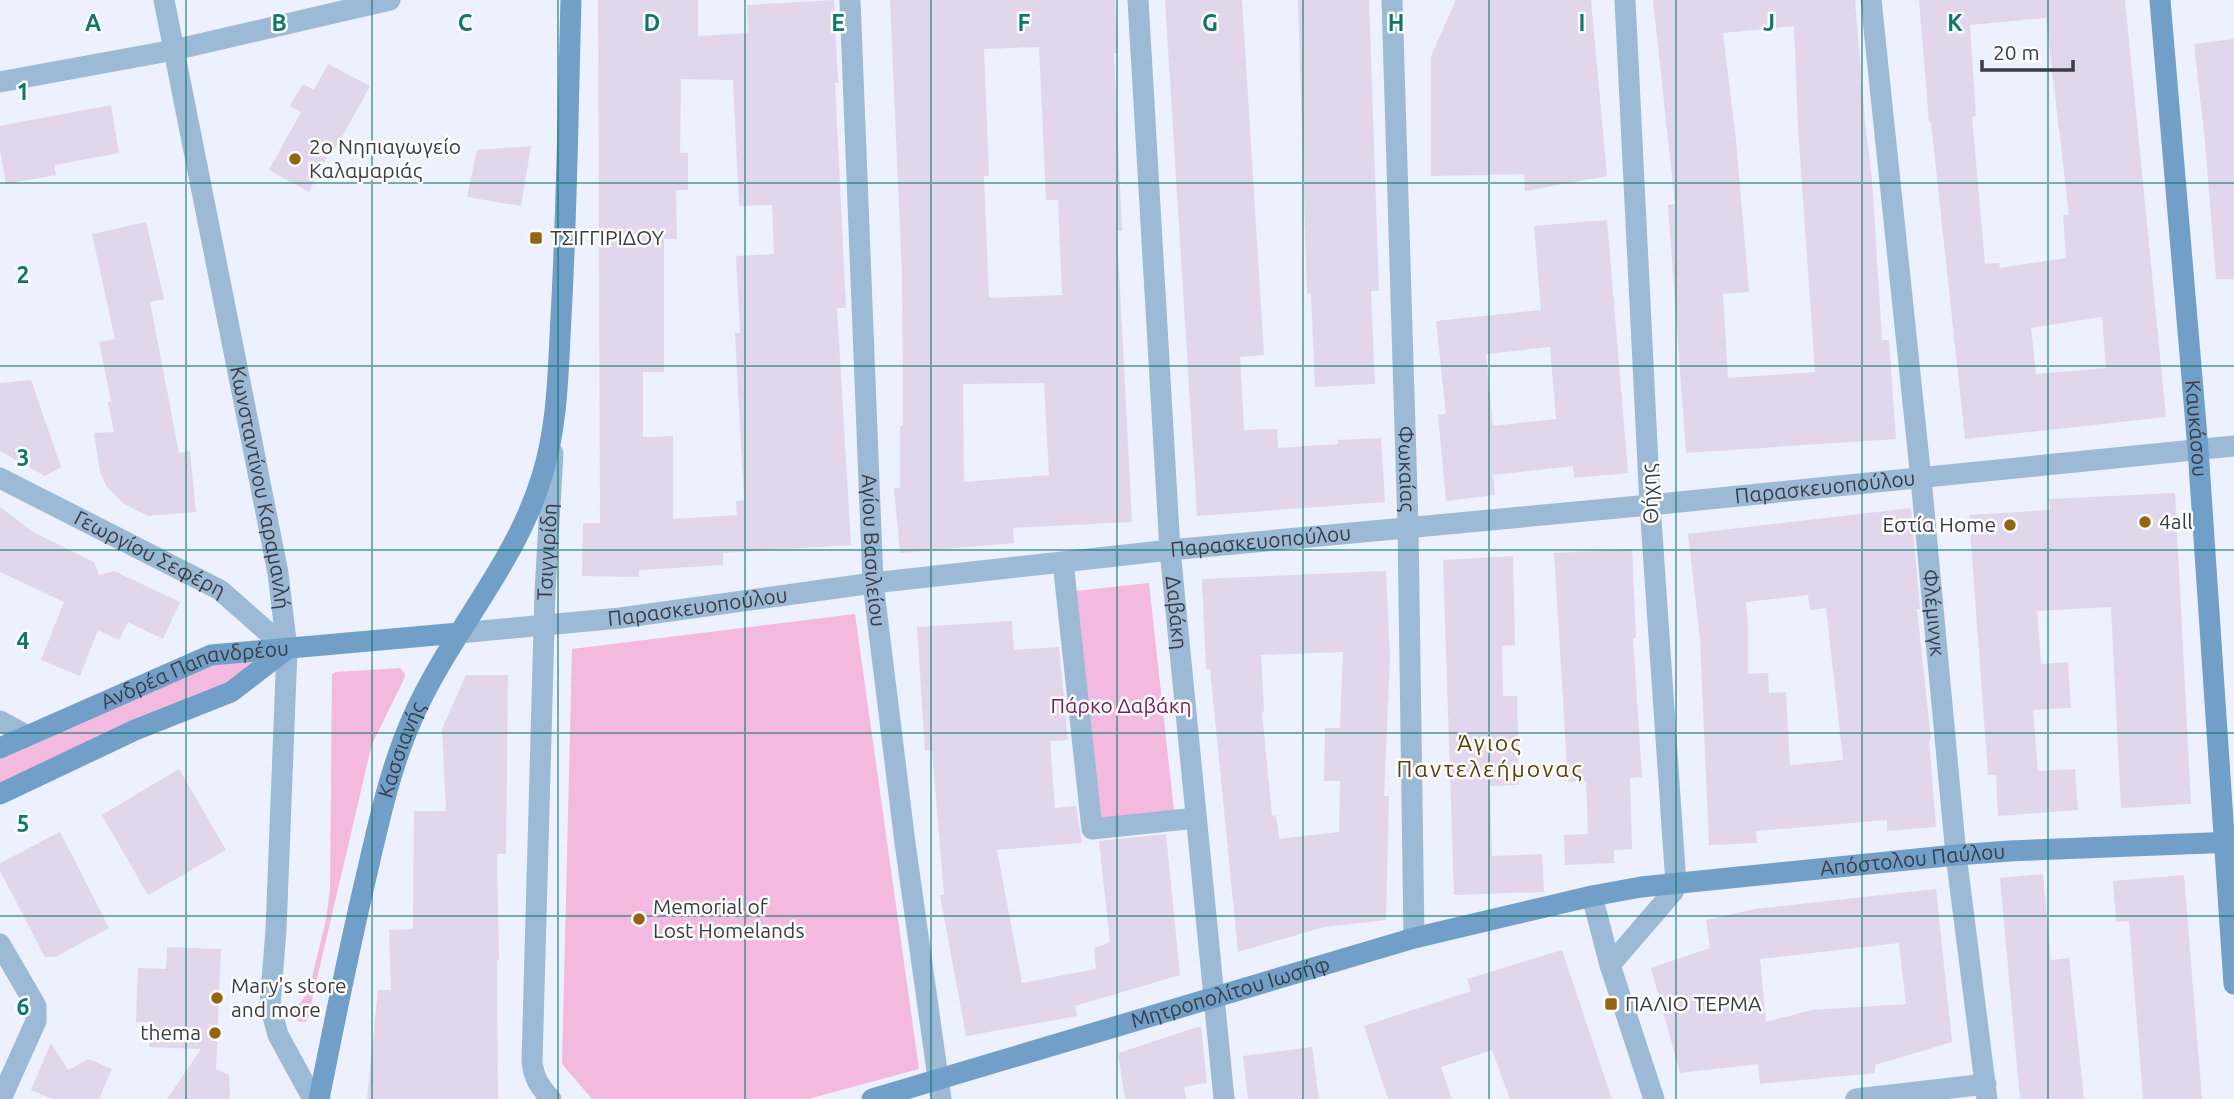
<svg xmlns="http://www.w3.org/2000/svg" width="2234" height="1099" viewBox="0 0 2234 1099" font-family="Ubuntu,sans-serif">
	<style>
		.green { fill: #f4b9df }
		.building { fill: #e1d6ec; fill-rule: evenodd }
		.lines { fill: none; stroke-linecap: round; stroke-linejoin: round }
		.pedestrian { stroke: #9cbad6; stroke-width: 21 }
		.minor { stroke: #9cbad6; stroke-width: 21 }
		.tertiary { stroke: #9cbad6; stroke-width: 21 }
		.secondary { stroke: #719fc7; stroke-width: 21 }
		.grid { fill: none; stroke: #0f766e; stroke-width: 2; stroke-opacity: 0.55 }
		.poi-dot { fill: #936512; stroke: #fefefe; stroke-width: 2.5 }
		.labels { text-anchor: middle; stroke-width: 5; stroke-linejoin: round; paint-order: stroke }
		.poi-label { font-size: 21px; fill: #3a3c45; stroke: #fefefe; text-anchor: start }
		.street-label { font-size: 21px; fill: #3a3c45; stroke: #fefefe }
		.park-label { font-size: 21px; fill: #751a5e; stroke: #fefefe }
		.neighbourhood-label { font-size: 23px; letter-spacing: 2px; fill: #614109; stroke: #fefefe }
		.grid-label { font-size: 23px; text-anchor: middle; font-weight: bold; fill: #0f766e; stroke: #fefefe; stroke-width: 5; stroke-linejoin: round; paint-order: stroke }
	</style>
	<rect width="100%" height="100%" fill="#edf0fe"/>
	<g class="green">
		<path d="M1149 583 1175 820 1092 829 1066 592Z"/>
		<path d="M855 614 919 1069 808 1099H592L562 1064 572 649Z"/>
		<path d="M286 649 228 692 0 791V751L210 657Z"/>
		<path d="M400 668 405 674 404 679 373 742 370 752 308 1017 306 1022 298 1021 292 1013 308 993 326 920 330 890 332 674 336 672Z"/>
	</g>
	<g class="building">
		<path d="M598 0H698V36L748 33 747 5 834 0 838 83H835L846 308H837L851 545 723 553V565L639 570V577L582 576 583 523H600ZM681 79 733 80 739 206 772 205 774 254 736 256 740 333H735L744 500 736 501 737 515 673 519V436L643 437V372H664V239H677L676 190H688V153H680Z"/>
		<path d="M890 0H1115L1118 53H1114L1122 231H1117L1132 522 1013 528 1014 543 900 553 894 488H900V426H903L902 276ZM1039 47 1046 200H1058L1062 295 989 298 984 176H989L984 49ZM1044 383 1049 475 964 482 963 384Z"/>
		<path d="M1165 0H1242L1264 355 1240 357 1244 430 1277 429 1278 448 1338 444V440L1381 438 1385 502 1197 516Z"/>
		<path d="M1298 0H1369L1379 291H1371L1375 384 1315 387 1311 293 1307 294Z"/>
		<path d="M1456 0H1591L1607 176 1525 191 1524 174 1431 176V56Z"/>
		<path d="M1653 0H1855L1865 121 1872 180 1882 340H1889L1896 439 1686 453 1668 205 1675 204ZM1794 26 1798 127 1815 372 1728 378 1723 294 1749 292 1736 140 1723 33Z"/>
		<path d="M1919 0H2125L2166 417 1965 439 1931 122H1929ZM2046 18 2069 215H2063L2066 258 2000 268 1999 263 1985 264 1972 117 1976 116 1970 25ZM2102 317 2106 368 2036 374 2031 328Z"/>
		<path d="M2234 39V279H2216L2205 142 2194 44Z"/>
		<path d="M328 64 370 86 343 135 331 154 329 153 309 192 269 170 301 112 290 106 303 84 314 90Z"/>
		<path d="M111 105 119 153 54 165 56 175 6 184 0 150V126Z"/>
		<path d="M531 146 521 206 467 197 477 150Z"/>
		<path d="M1607 220 1628 473 1574 478 1573 466 1493 475 1495 495 1446 501 1438 415 1446 414 1436 321 1541 310 1534 226ZM1550 347 1556 419 1493 426 1486 354Z"/>
		<path d="M146 222 164 299 150 302 179 453 190 451 196 512 148 516 123 503 107 487 100 472 94 433 114 432 108 402 111 401 99 342 115 339 92 234Z"/>
		<path d="M31 380 61 467 45 476 0 451V383Z"/>
		<path d="M2175 493 2191 804 2121 808 2111 607 2037 611 2041 664 2068 662 2071 708 2033 710 2038 771 2075 769 2078 810 1998 816 1996 775H1988L1969 515 2050 510 2049 499Z"/>
		<path d="M0 507 33 532 94 562 99 575 114 571 180 602 163 639 128 622 119 640 98 630 80 676 41 660 64 602 0 572Z"/>
		<path d="M1911 508 1920 609H1917L1931 739 1929 740 1936 827 1887 831V820L1756 831 1757 843 1709 845 1700 639 1688 534ZM1808 595 1810 610 1826 608 1843 760 1790 765 1786 692 1769 693 1768 673 1748 674V624L1746 602Z"/>
		<path d="M1632 549 1636 638H1633L1642 777 1630 778 1632 849 1614 850V863L1565 865 1564 835 1588 834 1586 781 1568 782 1554 553Z"/>
		<path d="M1513 556 1515 645 1502 646 1503 696H1517L1519 785 1490 786 1492 856 1542 854 1544 892 1454 895 1443 560Z"/>
		<path d="M1386 571 1390 657 1384 796H1389L1386 920 1324 927 1238 952 1210 669H1206L1202 579ZM1343 652 1340 728H1325L1324 781H1340L1339 832 1279 839 1276 815 1272 816 1262 712H1264L1261 655Z"/>
		<path d="M1012 621 1014 650 1059 647 1068 740 1050 741 1055 808 1076 806 1082 843 997 850 1022 983 1096 969 1094 948 1110 942 1099 841 1166 834 1180 975 1075 1006 1077 1016 966 1036 940 895H944L932 750H925L917 627Z"/>
		<path d="M466 675H508L506 854H497L499 960H497L498 1099H367L378 990H391L389 930 413 929 414 811H446L442 729Z"/>
		<path d="M179 769 226 850 148 895 102 815Z"/>
		<path d="M60 832 109 928 55 957H45L0 871V863Z"/>
		<path d="M2043 874 2051 960 2069 958 2084 1099H2020L2000 878Z"/>
		<path d="M2184 875 2202 1099H2143L2129 921 2116 922 2113 881Z"/>
		<path d="M1936 889 1952 1042 1875 1065V1073L1760 1084 1758 1064 1680 1073 1651 968 1710 948 1706 920 1755 909ZM1899 943 1906 1004 1812 1010 1766 1022 1760 959Z"/>
		<path d="M167 947 221 949 216 1069 229 1075 230 1099H167L201 1049 149 1047V1022H136L138 968 166 969Z"/>
		<path d="M1562 950 1612 1099H1510L1492 1050 1441 1067 1452 1099H1388L1364 1026 1471 991 1467 979Z"/>
		<path d="M1201 1026 1207 1083 1184 1087 1186 1099H1125L1118 1053Z"/>
		<path d="M51 1043 68 1070 89 1059 112 1069 99 1099H52L31 1090Z"/>
		<path d="M1312 1047 1319 1099H1248L1243 1056Z"/>
	</g>
	<g class="lines">
		<g class="pedestrian">
			<path id="s1" d="M0 478 220 590 287 649"/>
			<path d="M1063 562 1092 829 1196 818"/>
		</g>
		<g class="minor">
			<path id="s2" d="M164 0 278 573 287 649"/>
			<path id="s3" d="M850 0 873 583 905 843 941 1099"/>
			<path id="s4" d="M1138 0 1170 550 1224 1099"/>
			<path id="s5" d="M1392 0 1408 526 1414 938"/>
			<path id="s6" d="M1871 0 1921 479 1956 855 1987 1099"/>
			<path d="M0 82 174 50 390 0"/>
			<path d="M0 721 26 735"/>
			<path d="M0 944 36 1006V1021L1 1099"/>
			<path d="M1856 1099 1986 1084"/>
		</g>
		<g class="tertiary">
			<path id="s7" d="M459 633 620 618 873 583 1170 550 1650 505 2234 446"/>
			<path d="M287 649 276 930 270 1005 278 1035 313 1099"/>
			<path d="M1592 896 1610 965 1654 1099"/>
			<path d="M1610 965 1673 892 1676 884 1650 505 1625 0"/>
			<path id="s8" d="M551 1099C540 1087 534 1079 532 1062L545 592 553 453"/>
		</g>
		<g class="secondary">
			<path id="s9" d="M2160 0 2198 449 2234 984"/>
			<path id="s10" d="M0 748 211 655 459 633"/>
			<path d="M0 794 135 730 231 692 287 649"/>
			<path id="s11" d="M319 1099C334 1024 349 948 367 873 379 821 390 769 412 719 449 634 515 566 542 476 558 425 558 370 561 317 567 211 568 106 571 0"/>
			<path id="s12" d="M872 1099 1414 938 1592 896 1641 887 1956 855 2010 851 2234 842"/>
		</g>
	</g>
	<path class="grid" d="M186 0V1099M372 0V1099M558 0V1099M745 0V1099M931 0V1099M1117 0V1099M1303 0V1099M1489 0V1099M1676 0V1099M1862 0V1099M2048 0V1099M0 183H2234M0 366H2234M0 550H2234M0 733H2234M0 916H2234"/>
	<g class="poi-dot">
		<circle cx="295" cy="159" r="7"/>
		<rect x="529" y="231" width="14" height="14" rx="3.5"/>
		<circle cx="2145" cy="522" r="7"/>
		<circle cx="2010" cy="525" r="7"/>
		<circle cx="639" cy="919" r="7"/>
		<circle cx="217" cy="998" r="7"/>
		<rect x="1604" y="997" width="14" height="14" rx="3.5"/>
		<circle cx="215" cy="1033" r="7"/>
	</g>
	<g class="labels">
		<g class="poi-label">
			<text x="309" y="154">2ο Νηπιαγωγείο<tspan x="309" dy="24">Καλαμαριάς</tspan></text>
			<text x="550" y="245">ΤΣΙΓΓΙΡΙΔΟΥ</text>
			<text x="2159" y="529">4all</text>
			<text x="1996" y="532" text-anchor="end">Εστία Home</text>
			<text x="653" y="914">Memorial of<tspan x="653" dy="24">Lost Homelands</tspan></text>
			<text x="231" y="993">Mary's store<tspan x="231" dy="24">and more</tspan></text>
			<text x="1625" y="1011">ΠΑΛΙΟ ΤΕΡΜΑ</text>
			<text x="201" y="1040" text-anchor="end">thema</text>
		</g>
		<g class="street-label">
			<text dy="7" stroke="none"><textPath href="#s9" startOffset="430">Καυκάσου</textPath></text>
			<text dy="7" stroke="none"><textPath href="#s5" startOffset="469">Φωκαίας</textPath></text>
			<text dy="7" stroke="none"><textPath href="#s2" startOffset="497">Κωνσταντίνου Καραμανλή</textPath></text>
			<text dy="7" stroke="none"><textPath href="#s7" startOffset="1374">Παρασκευοπούλου</textPath></text>
			<text transform="translate(1650 494) rotate(-93)" y="7">Θήχης</text>
			<text dy="7" stroke="none"><textPath href="#s7" startOffset="807">Παρασκευοπούλου</textPath></text>
			<text dy="7" stroke="none"><textPath href="#s3" startOffset="551">Αγίου Βασιλείου</textPath></text>
			<text dy="7" stroke="none"><textPath href="#s8" startOffset="553">Τσιγγιρίδη</textPath></text>
			<text dy="7" stroke="none"><textPath href="#s1" startOffset="168">Γεωργίου Σεφέρη</textPath></text>
			<text dy="7" stroke="none"><textPath href="#s7" startOffset="240">Παρασκευοπούλου</textPath></text>
			<text dy="7" stroke="none"><textPath href="#s6" startOffset="616">Φλέμινγκ</textPath></text>
			<text dy="7" stroke="none"><textPath href="#s4" startOffset="614">Δαβάκη</textPath></text>
			<text dy="7" stroke="none"><textPath href="#s10" startOffset="210">Ανδρέα Παπανδρέου</textPath></text>
			<text dy="7" stroke="none"><textPath href="#s11" startOffset="359">Κασσιανής</textPath></text>
			<text dy="7" stroke="none"><textPath href="#s12" startOffset="1071">Απόστολου Παύλου</textPath></text>
			<text dy="7" stroke="none"><textPath href="#s12" startOffset="374">Μητροπολίτου Ιωσήφ</textPath></text>
		</g>
		<g class="park-label">
			<text x="1121" y="713">Πάρκο Δαβάκη</text>
		</g>
		<g class="neighbourhood-label">
			<text x="1490" y="751">Άγιος<tspan x="1490" dy="26">Παντελεήμονας</tspan></text>
		</g>
	</g>
	<g class="grid-label">
		<text x="93" y="31">A</text>
		<text x="279" y="31">B</text>
		<text x="465" y="31">C</text>
		<text x="652" y="31">D</text>
		<text x="838" y="31">E</text>
		<text x="1024" y="31">F</text>
		<text x="1210" y="31">G</text>
		<text x="1396" y="31">H</text>
		<text x="1582" y="31">I</text>
		<text x="1769" y="31">J</text>
		<text x="1955" y="31">K</text>
		<text x="23" y="100">1</text>
		<text x="23" y="283">2</text>
		<text x="23" y="466">3</text>
		<text x="23" y="649">4</text>
		<text x="23" y="832">5</text>
		<text x="23" y="1015">6</text>
	</g>
	<path d="M1982 60v10h91v-10" fill="none" stroke="#3a3c45" stroke-width="3.5"/>
	<text x="1993" y="60" font-size="21" fill="#3a3c45" stroke="#fefefe" stroke-width="5" paint-order="stroke">20 m</text>
</svg>
